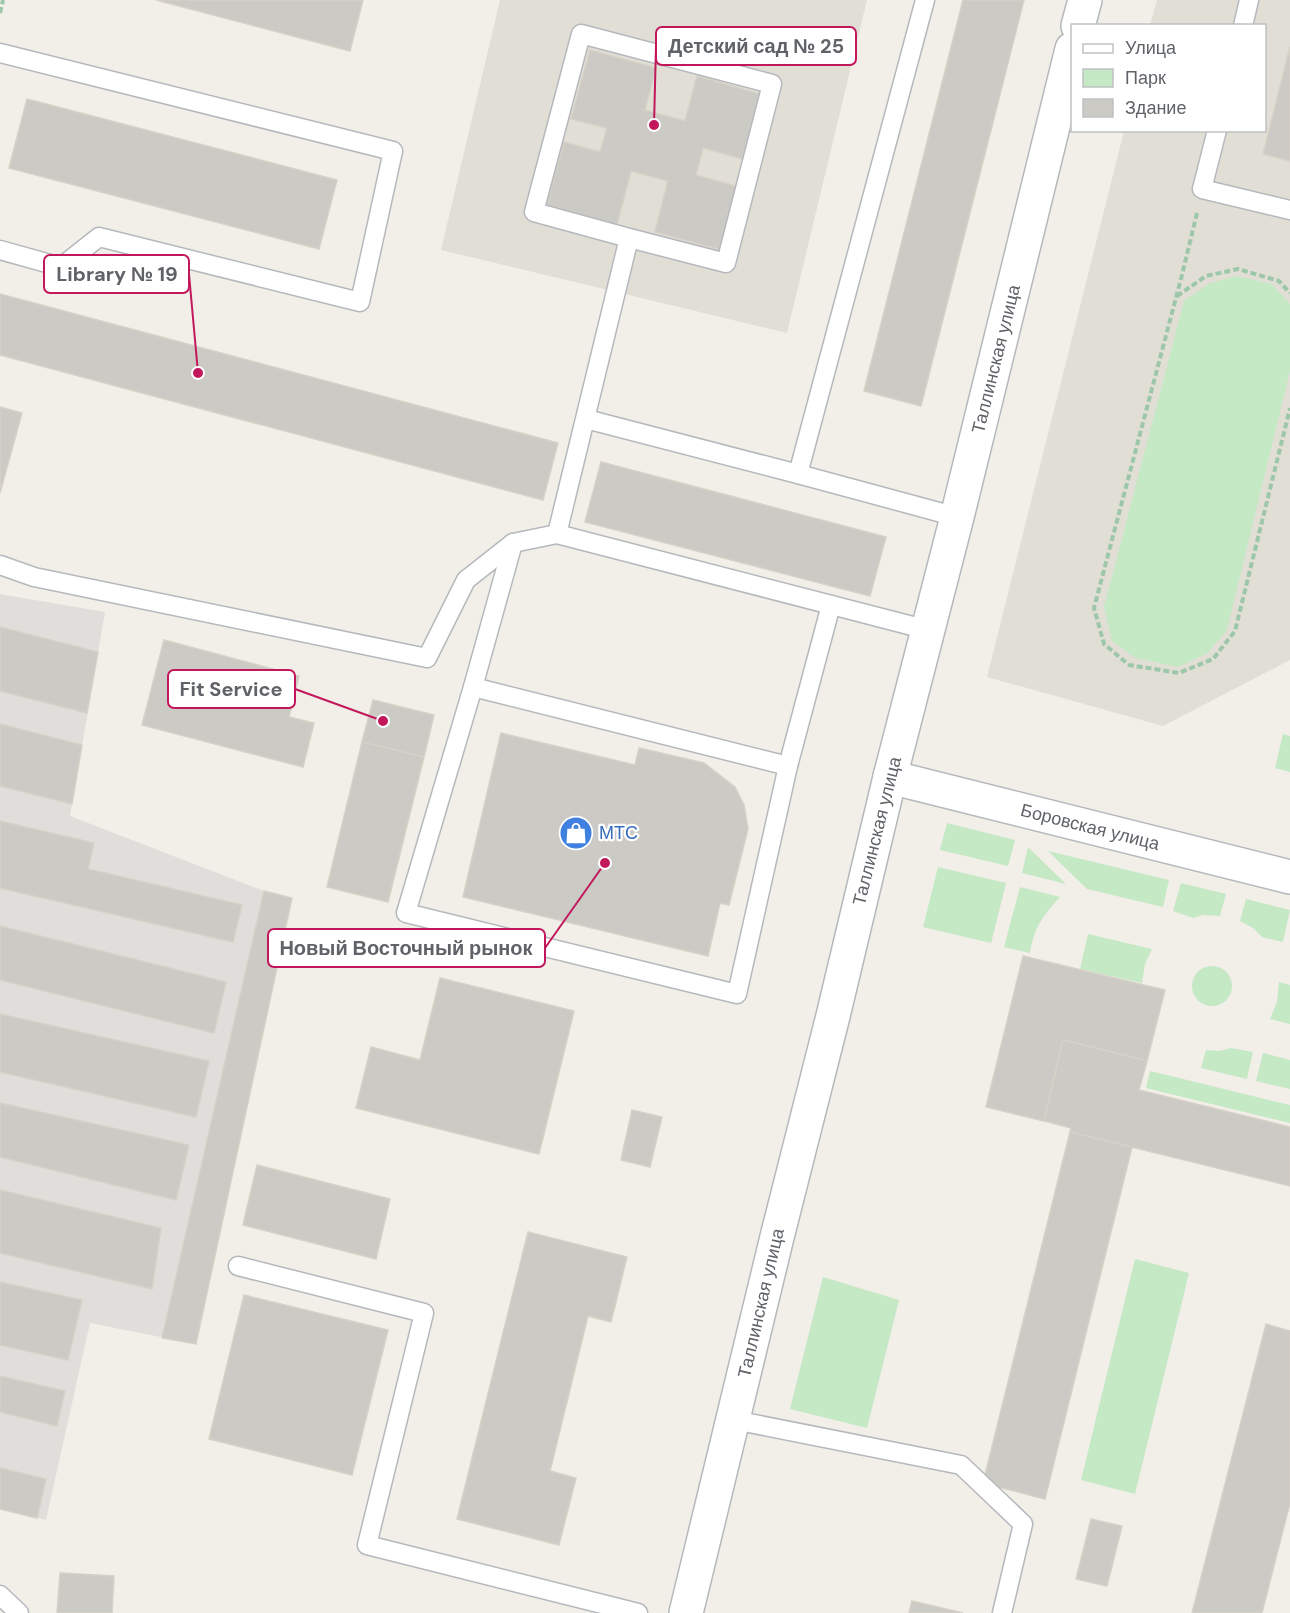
<svg xmlns="http://www.w3.org/2000/svg" width="1290" height="1613" viewBox="0 0 1290 1613" font-family="'DM Sans',sans-serif">
	<style>
		.industrial { fill: #e0deda }
		.education { fill: #e1ded6 }
		.green { fill: #c5e8c5 }
		.building { fill: #cccac5; stroke: #d6d1c6; stroke-width: 1.5 }
		.lines { fill: none; stroke-linecap: round; stroke-linejoin: round }
		.service-casing { stroke: #b5b8bc; stroke-width: 21 }
		.minor-casing { stroke: #b5b8bc; stroke-width: 36 }
		.tertiary-casing { stroke: #b5b8bc; stroke-width: 36 }
		.path { stroke: #9cc7a9; stroke-width: 4; stroke-dasharray: 6 3; stroke-linecap: butt }
		.service { stroke: #fff; stroke-width: 18 }
		.minor { stroke: #fff; stroke-width: 33 }
		.tertiary { stroke: #fff; stroke-width: 33 }
		.labels { text-anchor: middle; stroke-width: 4.5; stroke-linejoin: round; paint-order: stroke }
		.street-label { font-size: 18px; fill: #5f6368; stroke: #fff }
		.shop-label { font-size: 18px; fill: #366cbe; stroke: #fff; text-anchor: start }
		.leader { fill: none; stroke: #c2185b; stroke-width: 2 }
		.callout-dot { fill: #c2185b; stroke: #fff; stroke-width: 2 }
		.callout { fill: #fff; stroke: #c2185b; stroke-width: 2 }
		.callout-label { font-size: 20px; text-anchor: middle; font-weight: bold; fill: #5f6368 }
	</style>
	<rect width="100%" height="100%" fill="#f1efe8"/>
	<path class="industrial" d="M0 594 105 612 70 816 264 891 292 898 196 1344 90 1323 46 1520 0 1509Z"/>
	<g class="education">
		<path d="M500 0H867L787 333 441 250Z"/>
		<path d="M1157 0H1290V660L1163 726 987 677 1124 131 1264 130V26L1150 25Z"/>
	</g>
	<g class="green">
		<path d="M1237 276 1272 284 1290 304V371L1227 630 1208 653 1178 667 1135 658 1112 641 1104 607 1184 301 1210 283Z"/>
		<path d="M1283 734 1290 736V772L1275 768Z"/>
		<path d="M947 823 1015 840 1008 866 940 850Z"/>
		<path d="M1028 847 1066 884 1022 873Z"/>
		<path d="M1048 851 1169 880 1163 907 1087 889Z"/>
		<path d="M938 867 1006 883 991 943 923 927Z"/>
		<path d="M1181 883 1226 894 1220 916 1203 915 1193 918 1173 911Z"/>
		<path d="M1020 887 1060 897C1043 916 1034 927 1030 953L1004 947Z"/>
		<path d="M1246 899 1290 910 1283 942 1262 937 1253 928 1240 921Z"/>
		<path d="M1088 934 1152 949 1145 964 1142 983 1080 969Z"/>
		<circle cx="1212" cy="986" r="20"/>
		<path d="M1279 982 1290 985V1024L1270 1019 1277 1002Z"/>
		<path d="M1231 1048 1253 1052 1247 1079 1201 1068 1206 1050 1219 1051Z"/>
		<path d="M1263 1053 1290 1060V1089L1256 1081Z"/>
		<path d="M1150 1071 1290 1105V1123L1146 1088Z"/>
		<path d="M1135 1259 1189 1273 1135 1494 1081 1480Z"/>
		<path d="M823 1277 899 1300 867 1428 790 1409Z"/>
	</g>
	<g class="building">
		<path d="M156 0H363L350 51Z"/>
		<path d="M963 0H1024L921 406 864 391Z"/>
		<path d="M1290 47V161L1263 154Z"/>
		<path d="M590 50 656 68 645 110 685 121 697 76 760 94 743 159 703 148 696 175 739 187 722 250 655 232 668 181 631 171 617 224 547 205 564 142 600 152 607 128 571 119Z"/>
		<path d="M27 99 337 180 319 249 9 168Z"/>
		<path d="M0 294 558 443 543 500 0 355Z"/>
		<path d="M0 407 22 413 0 493Z"/>
		<path d="M601 462 886 537 870 596 585 522Z"/>
		<path d="M0 627 98 652 87 713 0 691Z"/>
		<path d="M164 640 299 676 289 717 314 723 303 767 142 725Z"/>
		<path d="M373 700 434 715 424 757 362 742Z"/>
		<path d="M0 724 82 745 72 804 0 786Z"/>
		<path d="M501 733 635 765 639 748 704 763 735 787 744 805 748 829 729 905 720 903 708 956 463 897Z"/>
		<path d="M362 742 424 757 388 902 327 887Z"/>
		<path d="M0 821 94 843 88 869 242 905 233 942 0 888Z"/>
		<path d="M264 891 292 898 196 1344 162 1338Z"/>
		<path d="M0 926 226 982 214 1033 0 980Z"/>
		<path d="M1023 956 1165 990 1147 1061 1063 1040 1044 1121 986 1107Z"/>
		<path d="M440 978 574 1011 539 1154 356 1108 371 1047 420 1060Z"/>
		<path d="M0 1014 209 1061 196 1117 0 1072Z"/>
		<path d="M1063 1040 1147 1061 1139 1090 1290 1127V1186L1070 1132 1071 1128 1044 1121Z"/>
		<path d="M0 1103 189 1145 176 1200 0 1157Z"/>
		<path d="M632 1110 662 1117 650 1167 621 1160Z"/>
		<path d="M1070 1132 1132 1147 1045 1499 983 1483Z"/>
		<path d="M257 1165 390 1199 376 1259 243 1225Z"/>
		<path d="M0 1190 161 1228 152 1289 0 1253Z"/>
		<path d="M528 1232 627 1257 611 1322 588 1316 550 1471 576 1478 559 1545 457 1519Z"/>
		<path d="M0 1282 82 1300 68 1360 0 1345Z"/>
		<path d="M244 1295 388 1330 352 1475 209 1439Z"/>
		<path d="M1266 1324 1290 1331V1503L1262 1613H1192Z"/>
		<path d="M0 1376 65 1391 57 1426 0 1412Z"/>
		<path d="M0 1468 46 1479 37 1518 0 1509Z"/>
		<path d="M1091 1519 1122 1526 1107 1586 1076 1579Z"/>
		<path d="M60 1573 114 1576 112 1613H57Z"/>
		<path d="M912 1601 963 1613H909Z"/>
	</g>
	<g class="lines">
		<g class="service-casing">
			<g id="service">
				<path d="M925 0 798 474 957 517"/>
				<path d="M1243 26 1249 0"/>
				<path d="M0 53 393 151 360 302 99 237 61 267 0 250"/>
				<path d="M1217 130 1202 189 1290 210"/>
				<path d="M586 419 798 474"/>
				<path d="M557 534 629 238 726 263 772 84 581 34 534 212 629 238"/>
				<path d="M513 543 473 687 406 913 737 994 788 766 831 605"/>
				<path d="M0 565 34 577 427 658 466 580 513 543 557 534 928 630"/>
				<path d="M473 687 788 766"/>
				<path d="M238 1266 424 1313 367 1545 638 1613"/>
				<path d="M734 1420 961 1465 1023 1524 1002 1613"/>
				<path d="M0 1595 19 1613"/>
			</g>
		</g>
		<g class="minor-casing">
			<path id="minor" d="M890 777 1290 877"/>
		</g>
		<g class="tertiary-casing">
			<g id="tertiary">
				<path d="M1078 26 1085 0"/>
				<path d="M686 1613 777 1237 833 1016 890 777 957 517 1072 49"/>
			</g>
		</g>
		<g class="path">
			<path d="M0 13 3 0"/>
			<path d="M1197 213 1182 275 1094 608 1104 644 1129 665 1179 673 1213 659 1235 631 1290 408"/>
			<path d="M1177 296 1206 276 1238 269 1279 281 1290 293"/>
		</g>
		<use href="#service" class="service"/>
		<use href="#minor" class="minor"/>
		<use href="#tertiary" class="tertiary"/>
	</g>
	<defs>
		<g id="shop-disc" transform="scale(1.725)"><circle r="9.5" fill="#3f7fe0" stroke="#fff"/><path d="M-5-2.5h2.3a2.7 3.5 0 0 1 5.4 0H5L5.5 6h-11ZM-1.5-2.5h3a1.5 2.3 0 0 0-3 0Z" fill="#fff"/></g>
	</defs>
	<g fill-rule="evenodd">
		<use href="#shop-disc" x="576" y="833"/>
	</g>
	<g class="labels">
		<g class="street-label">
			<text transform="translate(996 359) rotate(-76)" y="6">Таллинская улица</text>
			<text transform="translate(1090 827) rotate(14)" y="6">Боровская улица</text>
			<text transform="translate(877 831) rotate(-76)" y="6">Таллинская улица</text>
			<text transform="translate(761 1303) rotate(-77)" y="6">Таллинская улица</text>
		</g>
		<g class="shop-label">
			<text x="599" y="839">МТС</text>
		</g>
	</g>
	<path class="leader" d="M654 125L656 46M198 373L189 274M383 721L295 689M605 863L545 948"/>
	<g class="callout-dot">
		<circle cx="654" cy="125" r="6"/>
		<circle cx="198" cy="373" r="6"/>
		<circle cx="383" cy="721" r="6"/>
		<circle cx="605" cy="863" r="6"/>
	</g>
	<g class="callout">
		<rect x="656" y="27" width="200" height="38" rx="6"/>
		<rect x="44" y="255" width="145" height="38" rx="6"/>
		<rect x="168" y="670" width="127" height="38" rx="6"/>
		<rect x="268" y="929" width="277" height="38" rx="6"/>
	</g>
	<g class="callout-label">
		<text x="756" y="53">Детский сад № 25</text>
		<text x="117" y="281">Library № 19</text>
		<text x="231" y="696">Fit Service</text>
		<text x="406" y="955">Новый Восточный рынок</text>
	</g>
	<rect x="1071" y="24" width="195" height="108" fill="#ffffff" stroke="#bfc1c3" stroke-width="1.5"/>
	<rect x="1083" y="44" width="30" height="9" fill="#ffffff" stroke="#bfc1c3" stroke-width="1.5"/>
	<text x="1125" y="54" font-size="18" fill="#5f6368">Улица</text>
	<rect x="1083" y="69" width="30" height="18" fill="#c5e8c5" stroke="#bfc1c3" stroke-width="1.5"/>
	<text x="1125" y="84" font-size="18" fill="#5f6368">Парк</text>
	<rect x="1083" y="99" width="30" height="18" fill="#cccac5" stroke="#bfc1c3" stroke-width="1.5"/>
	<text x="1125" y="114" font-size="18" fill="#5f6368">Здание</text>
</svg>
